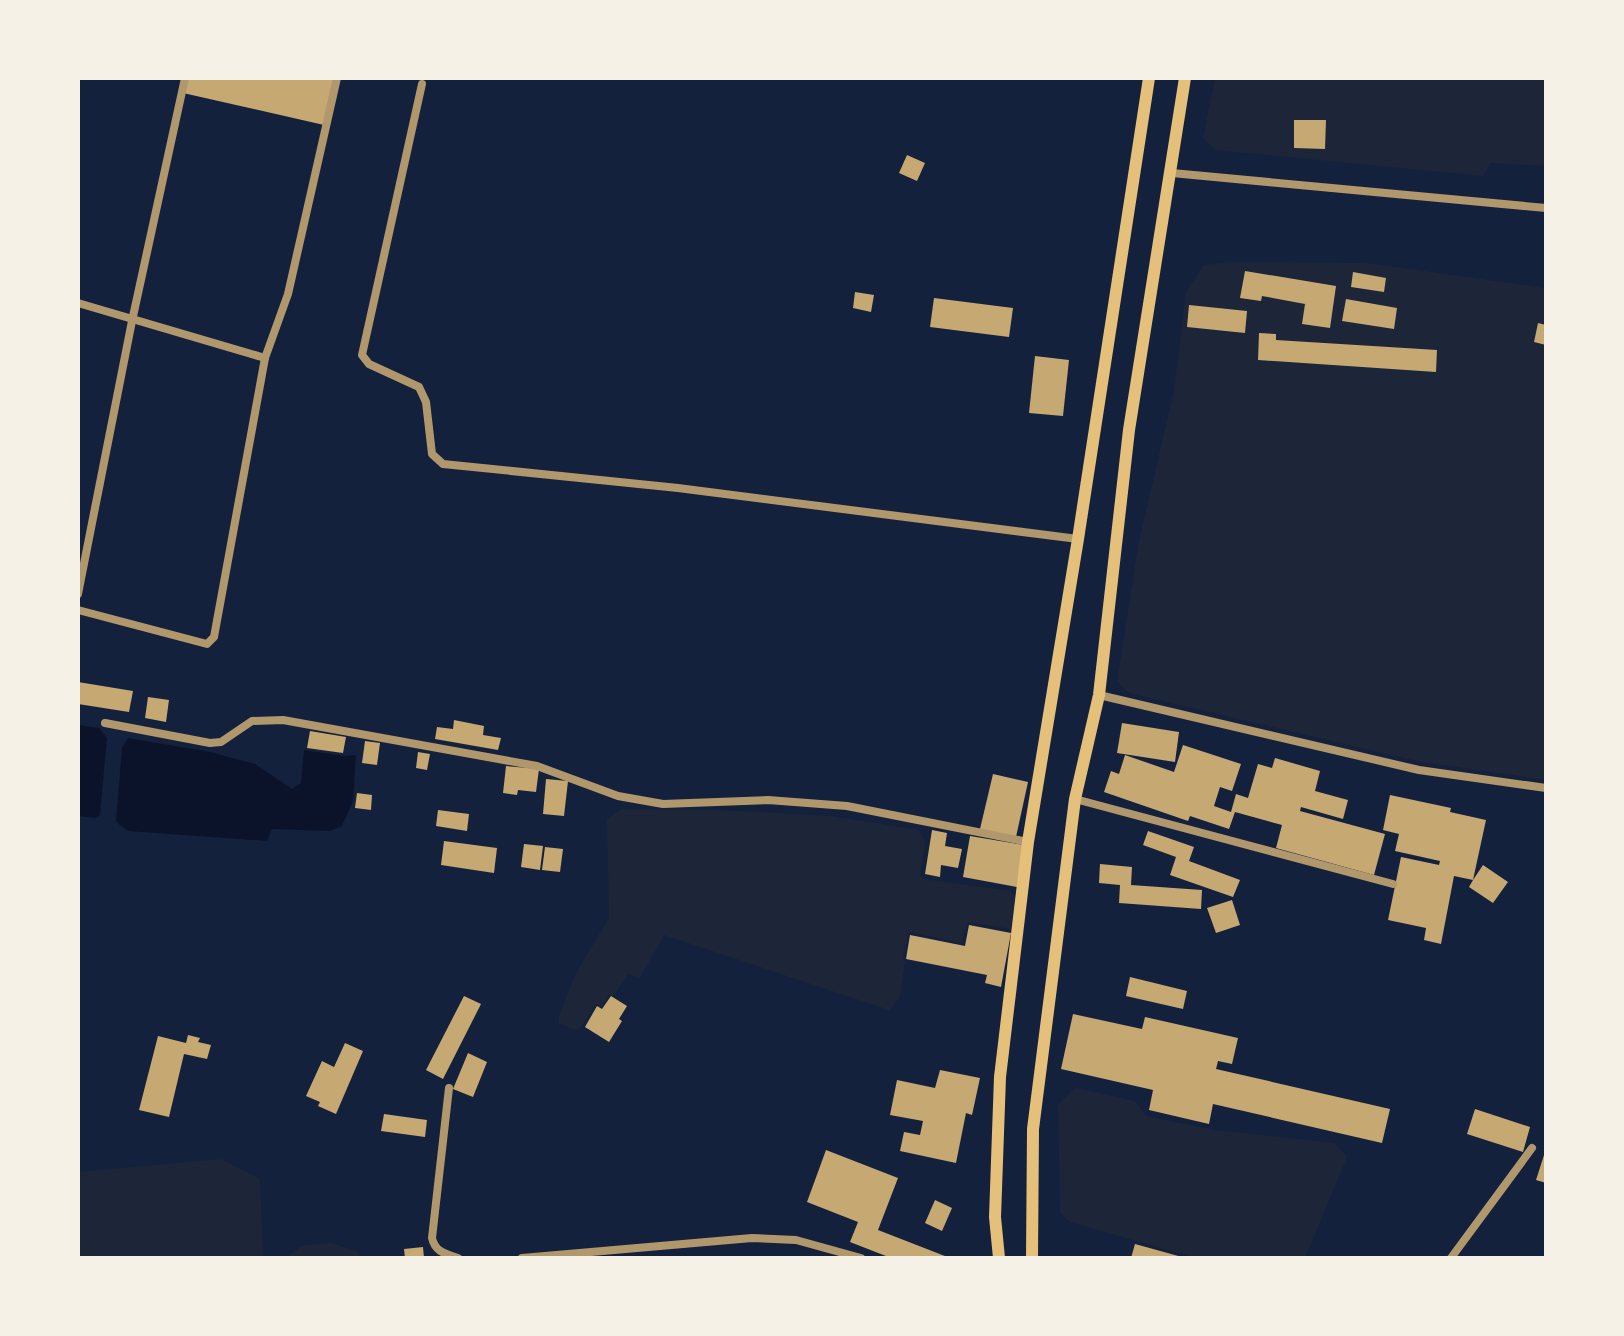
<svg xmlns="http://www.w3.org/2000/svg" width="1624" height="1336" viewBox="0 0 1624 1336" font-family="Roboto,sans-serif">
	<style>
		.green { fill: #1d2539 }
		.water { fill: #0b132b }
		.building { fill: #c6a872 }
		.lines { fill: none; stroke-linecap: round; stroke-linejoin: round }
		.minor { stroke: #b1986c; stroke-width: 8 }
		.primary { stroke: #e5c07b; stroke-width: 12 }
	</style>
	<rect width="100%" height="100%" fill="#14213d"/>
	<g class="green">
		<path d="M1215 78H1546V166L1491 163 1483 176 1216 150 1203 138Z"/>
		<path d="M1232 262 1367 263 1546 288V780L1421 762 1129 693 1117 681 1139 541 1174 391 1186 292 1204 265Z"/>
		<path d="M622 809 718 810 830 816 919 830 925 842 920 876 924 879 1011 891 1015 898 1011 929 968 922 961 943 909 932 903 958 905 961 900 997 889 1010 664 935 640 978 628 974 614 995H608L602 1007 596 1004 580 1028 575 1030 559 1023V1016L576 973 609 918 607 819Z"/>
		<path d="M1075 1088 1135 1101 1146 1116 1214 1130 1335 1143 1347 1157 1305 1258H1196L1070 1222 1060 1213 1058 1104Z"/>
		<path d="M220 1159 260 1179 263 1258H78V1172Z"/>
		<path d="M331 1243 359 1252 360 1258H286L301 1246Z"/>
	</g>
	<g class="water">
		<path d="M78 725 99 728 107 738 100 815 95 818 78 816Z"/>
		<path d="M128 738 210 752 255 764 292 789 301 783 304 750 344 756 356 755 353 801 342 826 330 831 272 829 267 841 128 831 116 822 122 748Z"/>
	</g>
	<g class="building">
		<path d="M187 78H335L324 125 183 93Z"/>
		<path d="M1294 120H1326L1325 149 1294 148Z"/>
		<path d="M907 155 925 163 917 181 899 173Z"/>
		<path d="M1245 271 1336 286 1330 328 1302 324 1305 304 1262 296 1261 301 1240 298Z"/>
		<path d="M1353 272 1386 278 1384 292 1351 287Z"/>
		<path d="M855 292 874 295 871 312 853 308Z"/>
		<path d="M934 298 1013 308 1009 337 930 327Z"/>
		<path d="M1346 299 1397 308 1394 329 1342 321Z"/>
		<path d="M1189 305 1247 311 1245 333 1187 327Z"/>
		<path d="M1538 323 1546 325V345L1534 342Z"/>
		<path d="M1259 333 1276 334V340L1437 350 1436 372 1258 360Z"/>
		<path d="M1035 356 1069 360 1063 416 1029 413Z"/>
		<path d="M78 682 133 691 129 712 78 704Z"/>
		<path d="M148 697 169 700 166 722 145 718Z"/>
		<path d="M454 720 484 726 483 735 501 738 498 750 435 739 437 727 453 729Z"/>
		<path d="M1122 723 1179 732 1175 762 1117 753Z"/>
		<path d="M310 731 346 737 343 753 307 748Z"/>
		<path d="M365 741 380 743 377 765 362 763Z"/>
		<path d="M1183 745 1241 764 1232 791 1220 787 1214 806 1231 812 1236 794 1248 798 1258 764 1272 768 1275 758 1320 771 1315 791 1348 800 1343 819 1301 807 1300 811 1385 834 1374 875 1276 848 1282 825 1235 812 1229 829 1190 816 1188 821 1104 792 1111 771 1119 774 1125 755 1174 772Z"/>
		<path d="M418 752 430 754 427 770 416 768Z"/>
		<path d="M506 766 539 769 536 792 518 790 517 795 503 793Z"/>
		<path d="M993 774 1028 782 1016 837 980 829Z"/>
		<path d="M546 779 568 781 564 816 543 814Z"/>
		<path d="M357 793 372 795 371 810 355 808Z"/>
		<path d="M1390 795 1451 808 1450 812 1486 820 1473 880 1483 865 1508 882 1493 903 1469 887 1473 880 1454 876 1441 944 1424 940 1426 928 1388 920 1401 857 1439 865 1440 861 1395 851 1399 834 1383 830Z"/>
		<path d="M438 810 469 814 467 831 436 826Z"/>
		<path d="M932 830 947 833 945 846 962 849 958 868 941 865 940 877 925 874Z"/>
		<path d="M1148 831 1194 847 1189 861 1240 880 1233 897 1170 875 1176 857 1143 845Z"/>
		<path d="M970 836 1024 845 1017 887 963 877Z"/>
		<path d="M444 841 497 848 494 873 441 865Z"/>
		<path d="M524 844 543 846 540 870 521 867Z"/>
		<path d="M545 847 563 849 560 872 542 870Z"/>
		<path d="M1100 864 1132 867 1131 885 1202 890 1201 909 1119 903 1120 885 1099 883Z"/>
		<path d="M1232 900 1240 925 1216 933 1207 908Z"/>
		<path d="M969 925 1011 933 1001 987 985 983 987 975 906 959 910 935 965 946Z"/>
		<path d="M1130 977 1187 991 1183 1009 1126 996Z"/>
		<path d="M464 996 481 1004 443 1079 426 1070Z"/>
		<path d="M611 996 627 1006 619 1019 622 1021 609 1042 585 1027 597 1006 602 1009Z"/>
		<path d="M1073 1014 1142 1029 1145 1017 1238 1038 1232 1064 1218 1061 1216 1069 1390 1109 1382 1143 1213 1104 1209 1124 1149 1110 1153 1090 1061 1069Z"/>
		<path d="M188 1035 200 1038 198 1042 211 1045 207 1059 184 1054 169 1117 139 1110 158 1036 186 1043Z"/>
		<path d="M345 1043 363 1051 336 1114 318 1106 320 1102 306 1096 322 1061 334 1067Z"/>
		<path d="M468 1053 487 1062 473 1097 453 1089Z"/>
		<path d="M940 1070 980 1078 972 1115 966 1113 956 1163 900 1151 904 1132 920 1135 923 1121 890 1115 897 1080 935 1088Z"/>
		<path d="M1475 1109 1530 1127 1523 1152 1467 1134Z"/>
		<path d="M384 1114 427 1120 425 1137 381 1131Z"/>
		<path d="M826 1150 898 1178 878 1230 950 1258H891L850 1242 858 1222 807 1202Z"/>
		<path d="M1545 1152H1546V1183L1536 1180Z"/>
		<path d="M935 1200 952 1208 942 1231 925 1223Z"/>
		<path d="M1135 1244 1182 1257V1258H1131Z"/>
		<path d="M423 1247 424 1258H405L404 1249Z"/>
	</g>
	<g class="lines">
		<g class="minor">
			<path d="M422 84 362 355 369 364 419 387 426 402 432 454 443 464 678 488 1078 539"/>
			<path d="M1172 173 1546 208"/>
			<path d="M78 303 265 358"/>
			<path d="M78 594 132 321 185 78"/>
			<path d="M78 610 207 644 214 637 265 358 288 294 337 78"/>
			<path d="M1099 695 1419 770 1546 788"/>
			<path d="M105 723 210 743 221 742 252 721 283 720 537 766 618 796 663 804 768 800 847 806 1028 842"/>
			<path d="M1075 799 1393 884"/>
			<path d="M449 1088 432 1238C435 1252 446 1254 458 1258"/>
			<path d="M522 1258 752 1238 796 1240 861 1258"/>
			<path d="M1451 1258 1532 1148"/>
		</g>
		<g class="primary">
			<path d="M999 1258 995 1217 1000 1077 1028 842 1078 539 1149 78"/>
			<path d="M1032 1258 1033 1129 1075 799 1099 695 1129 430 1185 78"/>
		</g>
	</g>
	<rect width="1624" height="1336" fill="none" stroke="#f6f1e7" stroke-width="160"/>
</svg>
